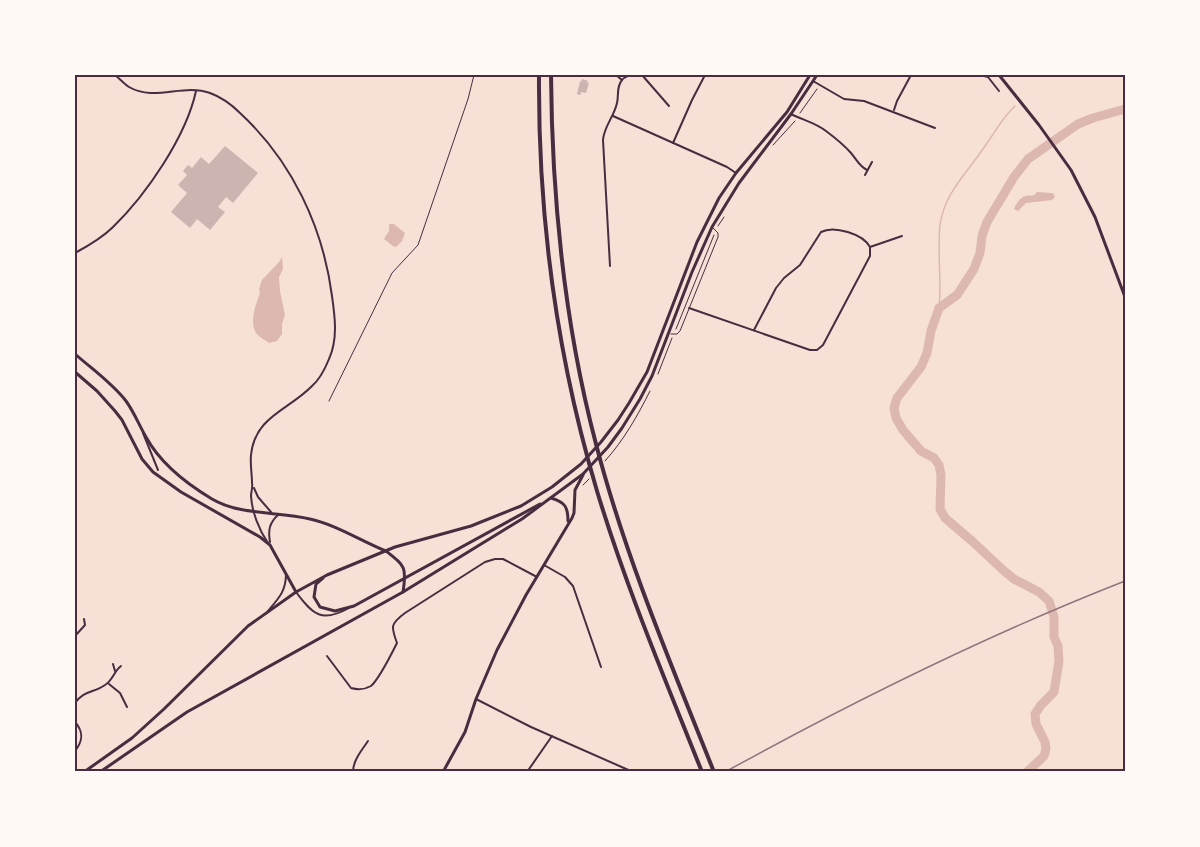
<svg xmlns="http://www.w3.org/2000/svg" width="1200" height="847" viewBox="0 0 1200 847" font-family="Roboto,sans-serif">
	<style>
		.water { fill: #dcb8b0 }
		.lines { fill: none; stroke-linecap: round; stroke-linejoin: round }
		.stream { stroke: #dcb8b0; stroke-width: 1.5 }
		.river { stroke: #dcb8b0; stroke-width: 9 }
		.building { fill: #ccb4b1 }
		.path { stroke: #4a2c40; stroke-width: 1 }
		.service { stroke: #4a2c40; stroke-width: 1 }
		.minor { stroke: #4a2c40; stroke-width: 2 }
		.tertiary { stroke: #4a2c40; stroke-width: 3 }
		.secondary { stroke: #4a2c40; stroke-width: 3 }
		.motorway { stroke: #4a2c40; stroke-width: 4 }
		.rail { stroke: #8f747c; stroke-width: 1.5 }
		.neatline { fill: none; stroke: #4a2c40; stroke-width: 2 }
	</style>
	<rect width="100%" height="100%" fill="#f7e1d7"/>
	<g class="water">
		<path d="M1037 192 1052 193H1053L1055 197 1052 200 1026 203 1018 211 1014 209C1015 205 1021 196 1026 196 1029 195 1031 196 1034 195Z"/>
		<path d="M390 224H394L405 233 402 241 396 247 393 246 384 239 389 231V225Z"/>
		<path d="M282 257 283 269 279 277 280 291 285 315 282 324V334L277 341 269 343C265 340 259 337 256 333 249 322 256 304 260 293L259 289 262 280 279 262Z"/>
	</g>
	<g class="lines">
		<path class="stream" d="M939 308C942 280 937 253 940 225 944 193 968 172 985 146 996 131 1001 119 1015 106"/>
		<path class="river" d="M1027 772 1044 756 1046 749 1045 742 1036 724 1035 714 1041 705 1054 692 1059 661 1058 646 1054 637V617L1049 601 1039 592 1014 579 1003 570 972 541 945 518 940 509 941 475 939 465 934 458 921 451 903 430 896 418 894 408 897 398 921 367 927 353 931 331 939 308 957 295 974 269 980 253 982 236 987 222 1014 177 1028 159 1078 124 1093 118 1125 109"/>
	</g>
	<g class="building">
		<path d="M582 79 588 81 587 83H589L586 93 581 92V95L577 94 580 81 581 82Z"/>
		<path d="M225 146 258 173 233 203 226 197 218 207 225 212 210 230 197 219 190 228 171 212 187 193 178 185 187 175 183 171 188 165 192 168 201 157 209 164Z"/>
	</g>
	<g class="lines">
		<g class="path">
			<path d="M800 113 817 89"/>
			<path d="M773 145 795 121"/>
			<path d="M718 226 724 217"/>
			<path d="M676 329 714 235"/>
			<path d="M658 374 672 338"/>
			<path d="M329 401 392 273 418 245 468 99 474 75"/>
			<path d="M605 461C624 440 638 415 650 391"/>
			<path d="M583 485 589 479"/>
		</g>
		<path class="service" d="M671 334H677L680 331 718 237V233L713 228"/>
		<g class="minor">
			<path d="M115 75C120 79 124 84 129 87 155 102 183 83 210 93 221 97 232 105 240 113 292 161 323 227 332 296 335 317 338 339 329 359 325 369 320 379 312 386 289 410 255 416 251 455 250 464 252 474 252 483 253 487 251 492 251 496 252 512 259 530 268 543"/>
			<path d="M616 75 622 80"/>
			<path d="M642 75 669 106"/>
			<path d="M980 75 988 77 999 91"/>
			<path d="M813 81 844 99 864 101 935 128"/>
			<path d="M894 110 897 101 911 75"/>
			<path d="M791 114C803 120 816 123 826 131 834 137 844 145 851 153 857 160 859 166 867 170"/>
			<path d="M613 116 727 167 736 173"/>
			<path d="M673 143 692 100 705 75"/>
			<path d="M865 175 872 162"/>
			<path d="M75 253C88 246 102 238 113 227 146 195 186 137 196 91"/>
			<path d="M610 266 603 140C604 126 614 117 617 103 619 96 616 87 622 80 624 77 628 76 631 75"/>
			<path d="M689 308 810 350H817L823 345 870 256V247L902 236"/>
			<path d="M754 330 776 288 784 278 800 265 821 232C834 225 863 234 870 247"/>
			<path d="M143 433 158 470"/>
			<path d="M254 488 258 497 271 512"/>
			<path d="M270 542C268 531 269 523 278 515"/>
			<path d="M544 565 565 577 573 586 601 667"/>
			<path d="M296 592C313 615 322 623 349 608"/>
			<path d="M268 611C279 598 286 591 286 574"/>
			<path d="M75 636 85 625 84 619"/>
			<path d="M327 656 351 688C358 690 364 690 371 686 378 680 392 653 397 643 391 627 390 624 405 613L485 562 495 559H503L537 577"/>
			<path d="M113 664 115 671"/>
			<path d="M109 684 120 693 127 707"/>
			<path d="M476 699 531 727 633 772"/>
			<path d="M75 703C84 690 94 693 105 685 113 680 114 671 121 666"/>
			<path d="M75 722C84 732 83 741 75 751"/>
			<path d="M353 772C353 760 362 750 368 741"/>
			<path d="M527 772 552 736"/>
		</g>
		<g class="tertiary">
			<path d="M75 354C92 369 112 383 126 401 134 412 139 425 146 437 160 463 187 484 212 499 241 516 278 511 310 519 337 525 361 541 386 551"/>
			<path d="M75 372 97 391 115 411 122 420 142 459 153 472 181 492 260 537 270 545 296 592"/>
			<path d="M551 498C565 502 568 507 568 521"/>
			<path d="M443 772 465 732 476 699 497 650 526 595 572 518 574 513 575 490 583 475"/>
		</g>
		<g class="secondary">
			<path d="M999 75 1039 125 1071 170 1095 217 1125 297"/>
			<path d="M386 551C405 566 407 567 403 592"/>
			<path d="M323 578 316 584 314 597 320 607 335 611 354 606 540 504"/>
			<path d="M84 772 132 738 164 709 248 626 296 592 327 575 395 547 471 526 521 506 552 487 581 464 601 442 618 420 629 403 647 372 697 242 719 198 736 173 787 112 810 75"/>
			<path d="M100 772 187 712 403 592 522 519 583 474 608 447 622 428 640 399 652 376 692 272 712 227 739 183 791 114 817 75"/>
		</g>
		<g class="motorway">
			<path d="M539 75C538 216 557 357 597 491 626 587 665 679 702 772"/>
			<path d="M551 75C552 199 564 323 596 444 625 556 671 664 714 772"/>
		</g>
		<path class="rail" d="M725 772C854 701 987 635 1125 581"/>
	</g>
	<rect width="1200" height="847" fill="none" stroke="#fffaf5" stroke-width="153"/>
	<rect x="76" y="76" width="1048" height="694" class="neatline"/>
</svg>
